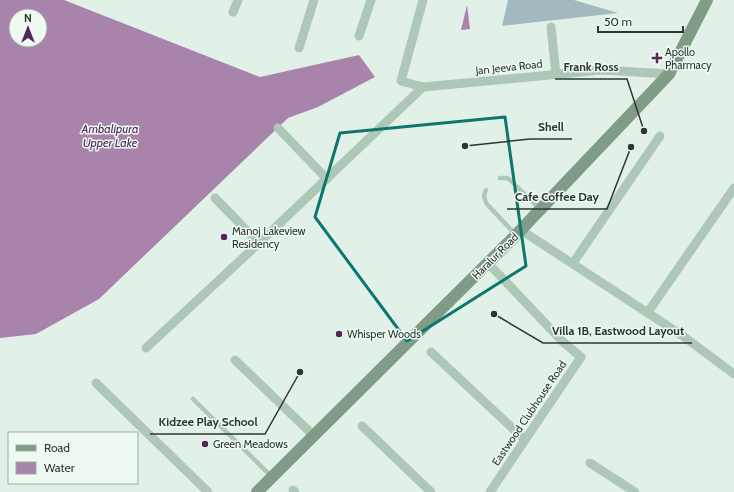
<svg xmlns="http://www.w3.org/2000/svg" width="734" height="492" viewBox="0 0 734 492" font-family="Cabin,sans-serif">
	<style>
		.green { fill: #a3b9bf }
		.water { fill: #a884ab; fill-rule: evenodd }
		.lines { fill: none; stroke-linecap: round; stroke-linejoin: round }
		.lane { stroke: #aec8b7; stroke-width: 4.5 }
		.street { stroke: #aec8b7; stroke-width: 9 }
		.secondary { stroke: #809c87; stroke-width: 12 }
		.marked { fill: none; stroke: #0f766e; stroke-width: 3; stroke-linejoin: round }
		.poi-dot { fill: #522655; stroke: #eef9f2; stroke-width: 1.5 }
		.labels { text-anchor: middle; stroke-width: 3; stroke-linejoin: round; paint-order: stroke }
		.poi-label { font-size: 11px; fill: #2c382e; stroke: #eef9f2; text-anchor: start }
		.street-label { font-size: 11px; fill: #2c382e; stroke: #eef9f2 }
		.water-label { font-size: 12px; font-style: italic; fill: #522655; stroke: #eef9f2 }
		.leader { fill: none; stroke: #2c382e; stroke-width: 1.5 }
		.callout-dot { fill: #2c382e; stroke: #eef9f2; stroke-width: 1.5 }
		.callout-label { font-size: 12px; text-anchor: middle; font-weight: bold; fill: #2c382e; stroke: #eef9f2; stroke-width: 3; stroke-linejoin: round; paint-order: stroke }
	</style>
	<rect width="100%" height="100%" fill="#e2f1e8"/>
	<path class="green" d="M508 0H574L618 13 502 26Z"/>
	<g class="water">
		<path d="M0 0H64L260 77 359 55 375 77 318 107 288 118 99 299 36 334 0 338ZM16 16H40V40H16Z"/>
		<path d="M467 5 470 29 461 30Z"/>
	</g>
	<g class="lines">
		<g class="lane">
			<path d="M500 178H506L509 179 540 209"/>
			<path d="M486 190 484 196 486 203 515 234"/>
			<path d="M193 399 272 477"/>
		</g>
		<g class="street">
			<path d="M423 0 401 81 423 87 602 70 669 74"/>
			<path d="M233 12 238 0"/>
			<path d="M551 27 556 74"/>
			<path d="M359 36 371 0"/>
			<path d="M299 48 314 0"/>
			<path d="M278 128 327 179"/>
			<path d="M215 198 259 243"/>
			<path d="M521 230 683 336 734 374"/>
			<path d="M488 263 562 341 581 357 490 492"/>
			<path d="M573 263 660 136"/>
			<path d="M648 312 734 188"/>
			<path d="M146 348 259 243 423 87"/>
			<path d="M431 352 525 440"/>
			<path d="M235 360 314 436"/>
			<path d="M96 383 208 492"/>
			<path d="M362 426 431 492"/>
			<path d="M590 463 635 492"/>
			<path d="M293 490 295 492"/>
		</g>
		<path class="secondary" d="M257 492 516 235 669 74 707 0"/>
	</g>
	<path class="marked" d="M505 117 526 266 407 341 315 217 340 133Z"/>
	<g class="poi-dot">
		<path d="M655 52h4v4h4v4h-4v4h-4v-4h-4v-4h4z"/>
		<circle cx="224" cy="237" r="4"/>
		<circle cx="339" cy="334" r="4"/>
		<circle cx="205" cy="444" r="4"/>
	</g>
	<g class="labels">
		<g class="poi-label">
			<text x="665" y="56">Apollo<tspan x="665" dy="13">Pharmacy</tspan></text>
			<text x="232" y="235">Manoj Lakeview<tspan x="232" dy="13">Residency</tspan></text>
			<text x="347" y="338">Whisper Woods</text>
			<text x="213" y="448">Green Meadows</text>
		</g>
		<g class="street-label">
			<text transform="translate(509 67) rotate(-6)" y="4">Jan Jeeva Road</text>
			<text transform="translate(495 256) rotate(-45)" y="4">Haralur Road</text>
			<text transform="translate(529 413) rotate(-56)" y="4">Eastwood Clubhouse Road</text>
		</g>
		<g class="water-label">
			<text x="110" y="133">Ambalipura<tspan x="110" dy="14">Upper Lake</tspan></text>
		</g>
	</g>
	<path class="leader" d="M644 131L627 79H555M465 146L530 139H572M631 147L607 209H507M494 314L543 343H692M300 372L265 434H150"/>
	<g class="callout-dot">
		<circle cx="644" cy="131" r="4"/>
		<circle cx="465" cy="146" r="4"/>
		<circle cx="631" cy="147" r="4"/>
		<circle cx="494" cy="314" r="4"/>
		<circle cx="300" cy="372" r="4"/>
	</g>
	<g class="callout-label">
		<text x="591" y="71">Frank Ross</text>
		<text x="551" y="131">Shell</text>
		<text x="557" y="201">Cafe Coffee Day</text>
		<text x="618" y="335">Villa 1B, Eastwood Layout</text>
		<text x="208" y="426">Kidzee Play School</text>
	</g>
	<rect x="8" y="432" width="130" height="52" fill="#eef9f2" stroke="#a0aca4"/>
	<rect x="16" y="445" width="20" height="6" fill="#809c87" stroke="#a0aca4"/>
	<text x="44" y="452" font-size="12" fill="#2c382e">Road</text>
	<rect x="16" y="462" width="20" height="12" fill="#a884ab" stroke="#a0aca4"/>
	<text x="44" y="472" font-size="12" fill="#2c382e">Water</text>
	<g transform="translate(28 28)"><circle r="19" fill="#eef9f2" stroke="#a0aca4"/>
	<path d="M0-3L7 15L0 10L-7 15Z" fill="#522655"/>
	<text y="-6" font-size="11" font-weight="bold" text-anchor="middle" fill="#2c382e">N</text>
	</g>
	<path d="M598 26v6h85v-6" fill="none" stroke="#2c382e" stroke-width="2"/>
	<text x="604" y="26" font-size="12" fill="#2c382e" stroke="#eef9f2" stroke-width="3" paint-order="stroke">50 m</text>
</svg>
